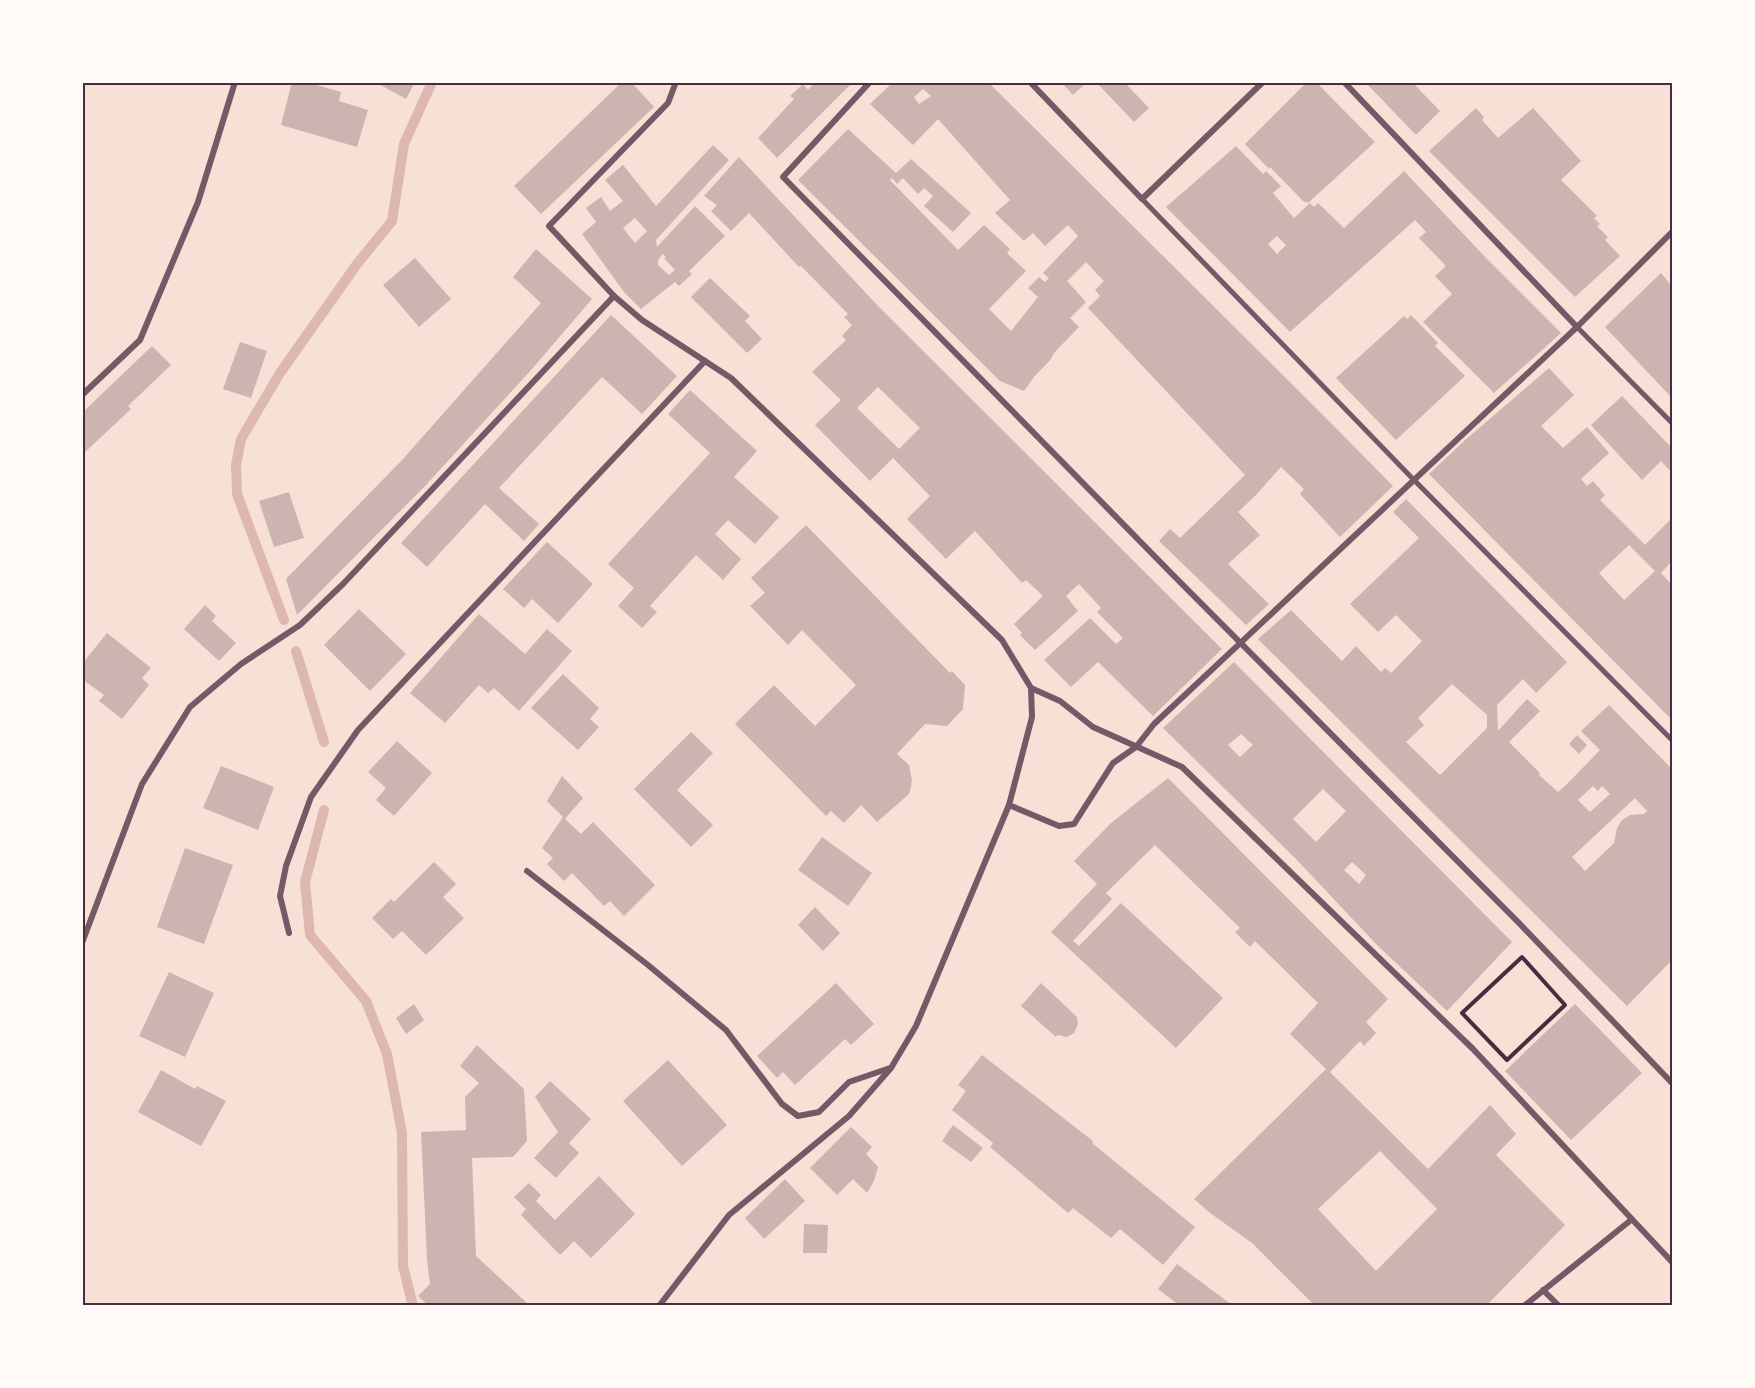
<svg xmlns="http://www.w3.org/2000/svg" width="1755" height="1388" viewBox="0 0 1755 1388" font-family="'Varela Round',sans-serif">
	<style>
		.lines { fill: none; stroke-linecap: round; stroke-linejoin: round }
		.stream { stroke: #dcb8b0; stroke-width: 10 }
		.building { fill: #ccb4b1; fill-rule: evenodd }
		.path { stroke: #4a2c40; stroke-width: 4 }
		.pedestrian { stroke: #755966; stroke-width: 5 }
		.minor { stroke: #755966; stroke-width: 6 }
		.neatline { fill: none; stroke: #4a2c40; stroke-width: 2 }
	</style>
	<rect width="100%" height="100%" fill="#f7e1d7"/>
	<g class="lines">
		<g class="stream">
			<path d="M284 620 237 494 236 465 241 439 280 373 357 264 392 221 404 144 432 82"/>
			<path d="M296 651 324 742"/>
			<path d="M324 810 305 882 310 935 366 1001 387 1054 402 1133 403 1266 413 1306"/>
		</g>
	</g>
	<g class="building">
		<path d="M292 82H306L341 92 339 101 368 110 357 147 281 125Z"/>
		<path d="M375 82H415L406 99Z"/>
		<path d="M622 82H631L654 107 541 214 514 186Z"/>
		<path d="M815 82H853L777 158 758 138 794 99 790 96 803 84 808 90Z"/>
		<path d="M893 82H988L1329 421 1393 486 1340 537 1300 494 1304 489 1281 467 1256 495 1238 512 1260 535 1228 564 1269 604 1246 625 1159 541 1170 529 1180 538 1245 475 1088 308 1100 296 1095 290 1104 281 1098 275 1086 262 1067 281 1086 302 1070 318 1079 327 1054 353 1051 359 1034 377 1024 391 1000 381 798 180 848 129 896 173 911 159 971 213 953 232 924 206 933 196 924 188 918 194 903 178 897 184 892 178 890 180 958 250 984 225 1010 249 1007 253 1026 271 989 309 1011 331 1038 297 1028 288 1039 277 1045 282 1049 278 1043 273 1078 236 1068 225 1045 246 1033 233 1024 241 995 213 1010 200 938 119 913 145 870 104ZM923 89 931 96 919 104 914 97Z"/>
		<path d="M1061 82H1087L1073 95Z"/>
		<path d="M1096 82H1124L1149 108 1134 122Z"/>
		<path d="M1307 82H1316L1375 142 1308 203 1303 201 1270 167 1269 169 1245 144Z"/>
		<path d="M1365 82H1412L1440 111 1416 135Z"/>
		<path d="M1476 108 1484 117 1482 120 1498 138 1533 108 1581 161 1561 180 1597 216 1594 218 1600 224 1597 226 1608 237 1605 240 1620 256 1575 297 1429 151Z"/>
		<path d="M713 145 729 160 656 240 657 247 695 206 725 236 689 271 692 274 679 286 675 282 641 309 624 292 582 234 596 222 586 208 601 197 610 211 623 201 605 180 623 165 656 206ZM635 218 647 231 635 243 623 228ZM663 254 666 257 664 258 675 270 669 275 658 265V260Z"/>
		<path d="M1236 146 1263 174 1266 171 1281 186 1273 193 1294 218 1310 203 1314 207 1318 203 1344 228 1404 171 1488 260 1561 333 1494 393 1423 322 1452 294 1435 276 1446 266 1419 238 1426 232 1415 220 1290 332 1166 207ZM1277 236 1286 245 1277 254 1268 244Z"/>
		<path d="M739 157 879 307 1222 649 1153 716 1098 662 1071 687 1044 660 1090 618 1116 644 1123 638 1097 612 1101 608 1079 584 1066 596 1078 611 1035 650 1020 635 1022 633 1014 624 1043 596 1026 580 1022 583 975 531 946 559 907 519 930 496 893 458 870 481 815 425 841 400 812 372 846 340 842 336 852 325 844 317 848 314 803 268 801 266 799 267 749 213 731 231 711 211 717 205 704 196ZM878 387 920 428 899 449 857 408Z"/>
		<path d="M536 249 592 299 532 369 426 485 297 615 286 579 403 459 541 303 513 277Z"/>
		<path d="M415 258 451 299 419 327 383 285Z"/>
		<path d="M1661 273 1672 286V398L1605 327Z"/>
		<path d="M710 278 750 316 745 321 762 339 747 353 691 297Z"/>
		<path d="M611 315 677 376 642 414 602 377 499 488 539 524 524 541 485 504 427 567 401 543Z"/>
		<path d="M1411 315 1438 343 1435 346 1465 376 1396 440 1336 378 1404 316 1407 319Z"/>
		<path d="M240 342 267 351 251 398 223 389Z"/>
		<path d="M152 346 171 365 128 406 131 409 82 455V413Z"/>
		<path d="M1549 368 1574 395 1541 426 1563 448 1587 427 1609 453 1581 479 1587 486 1593 481 1605 495 1600 500 1645 545 1672 518V561L1661 573 1672 585V720L1429 474 1464 441ZM1629 545 1655 571 1624 600 1599 573Z"/>
		<path d="M690 390 757 451 734 477 779 517 755 544 728 520 715 534 741 559 723 580 696 555 650 606 657 612 642 628 618 606 634 588 608 564 710 453 668 414Z"/>
		<path d="M1622 396 1672 448V473L1661 461 1642 480 1591 425Z"/>
		<path d="M289 492 304 538 274 547 259 501Z"/>
		<path d="M1406 499 1567 662 1536 693 1523 679 1497 705 1498 731 1527 699 1540 711 1509 742 1540 773 1539 775 1558 792 1568 783 1600 750 1581 731 1609 705 1672 769V960L1627 1006 1258 639 1291 610 1342 661 1356 646 1381 672 1385 668 1391 673 1422 641 1396 615 1378 632 1350 604 1419 538 1393 512ZM1452 684 1487 715V728L1440 775 1406 742 1424 725 1418 718ZM1593 786 1598 791 1602 786 1610 794 1590 812 1578 800ZM1635 798 1647 811 1644 814 1630 815 1622 820 1617 828 1614 843 1585 871 1572 857Z"/>
		<path d="M806 525 950 673 952 671 965 685 963 709 947 726 925 724 897 754 909 765 912 780 911 787 909 794 877 822 861 805 844 823 831 811 826 816 735 724 774 685 815 726 856 685 802 630 788 645 750 606 765 593 751 578Z"/>
		<path d="M547 542 593 584 558 623 532 599 524 608 503 589Z"/>
		<path d="M205 605 216 616 212 621 236 643 219 661 184 629Z"/>
		<path d="M359 609 406 654 370 691 324 645Z"/>
		<path d="M479 614 525 654 547 629 572 651 519 711 494 688 488 693 479 685 445 723 410 693Z"/>
		<path d="M107 633 151 668 142 678 149 685 122 719 99 701 104 695 82 679V664Z"/>
		<path d="M1234 662 1512 942 1447 1011 1377 945 1296 859 1163 728ZM1241 734 1253 745 1240 757 1228 745ZM1323 789 1346 811 1316 842 1293 819ZM1352 862 1366 875 1359 884 1344 870Z"/>
		<path d="M563 674 599 708 590 719 599 727 578 750 531 708Z"/>
		<path d="M691 732 713 753 677 790 713 825 691 847 634 789Z"/>
		<path d="M1577 735 1587 745 1579 754 1569 744Z"/>
		<path d="M397 741 432 773 394 816 376 800 386 788 368 772Z"/>
		<path d="M221 766 274 787 258 830 203 808Z"/>
		<path d="M562 776 583 798 565 819 581 834 593 822 655 885 624 916 610 901 604 906 572 873 564 881 547 864 553 858 542 848 563 817 547 801Z"/>
		<path d="M1168 778 1388 999 1366 1022 1376 1033 1364 1046 1360 1041 1330 1072 1342 1084 1428 1169 1490 1105 1516 1134 1496 1155 1565 1225 1487 1305H1314L1252 1243 1210 1213 1194 1199 1326 1069 1290 1034 1318 1003 1255 941 1250 947 1235 932 1240 928 1155 845 1106 893 1112 899 1073 941 1079 946 1121 903 1223 998 1176 1048 1051 932 1097 884 1074 861 1111 823ZM1380 1151 1437 1209 1376 1271 1318 1209Z"/>
		<path d="M822 837 872 873 848 906 798 870Z"/>
		<path d="M185 848 233 865 204 944 157 927Z"/>
		<path d="M434 862 456 884 443 897 464 918 426 955 402 931 393 939 372 918 391 899 394 902Z"/>
		<path d="M815 907 840 933 823 951 798 925Z"/>
		<path d="M169 972 214 993 185 1057 139 1036Z"/>
		<path d="M836 983 874 1024 851 1045 845 1039 795 1085 783 1072 777 1078 757 1056Z"/>
		<path d="M1041 983 1077 1017 1078 1024 1074 1033 1067 1037 1057 1035 1056 1037 1021 1006Z"/>
		<path d="M414 1004 424 1020 406 1034 396 1018Z"/>
		<path d="M1575 1004 1642 1073 1571 1140 1505 1071Z"/>
		<path d="M477 1045 524 1089 527 1141 513 1157 472 1158 476 1256 529 1305H428L418 1296 430 1284 427 1259 421 1132 466 1130 465 1097 479 1083 460 1066Z"/>
		<path d="M982 1055 1093 1141 1092 1143 1195 1227 1163 1265 1120 1229 1111 1238 1073 1208 1068 1213 990 1147 993 1143 952 1110 966 1091 958 1085Z"/>
		<path d="M668 1060 727 1125 682 1166 623 1101Z"/>
		<path d="M161 1070 195 1089 197 1086 226 1101 201 1146 138 1112Z"/>
		<path d="M550 1081 591 1119 569 1143 579 1153 556 1178 534 1158 558 1132 535 1097Z"/>
		<path d="M953 1125 983 1148 971 1162 942 1141Z"/>
		<path d="M851 1127 872 1147 866 1154 878 1167 874 1181 867 1193 853 1179 837 1195 810 1168Z"/>
		<path d="M599 1176 635 1214 591 1258 574 1241 560 1255 521 1215 526 1209 514 1197 529 1183 541 1195 536 1201 555 1220Z"/>
		<path d="M785 1179 805 1201 764 1239 745 1218Z"/>
		<path d="M804 1224 828 1225 827 1253H803Z"/>
		<path d="M1177 1264 1232 1305H1179L1158 1289Z"/>
	</g>
	<g class="lines">
		<path class="path" d="M1522 957 1565 1005 1507 1060 1462 1013Z"/>
		<g class="pedestrian">
			<path d="M1142 199 1413 479 1672 740"/>
			<path d="M1577 327 1672 423"/>
		</g>
		<g class="minor">
			<path d="M676 82 668 103 549 226 614 296 642 320 731 378 1002 640 1031 688 1060 701 1093 727 1182 767 1473 1049 1672 1262"/>
			<path d="M870 82 783 177 1172 574 1519 923 1672 1083"/>
			<path d="M1030 82 1142 199 1263 82"/>
			<path d="M1344 82 1577 327"/>
			<path d="M82 395 140 340 198 202 235 82"/>
			<path d="M1009 805 1059 826 1074 824 1113 763 1136 747 1154 724 1577 327 1672 232"/>
			<path d="M527 871 648 965 726 1030 782 1104 798 1116 819 1112 849 1082 890 1068"/>
			<path d="M289 933 280 896 286 866 311 797 358 730 705 361"/>
			<path d="M82 943 142 784 190 707 241 664 300 625 343 584 614 296"/>
			<path d="M1543 1290 1559 1306"/>
			<path d="M659 1306 729 1215 849 1116 891 1068 916 1026 1009 805 1032 717 1031 688"/>
			<path d="M1524 1306 1631 1220"/>
		</g>
	</g>
	<rect width="1755" height="1388" fill="none" stroke="#fffaf5" stroke-width="168"/>
	<rect x="84" y="84" width="1587" height="1220" class="neatline"/>
</svg>
